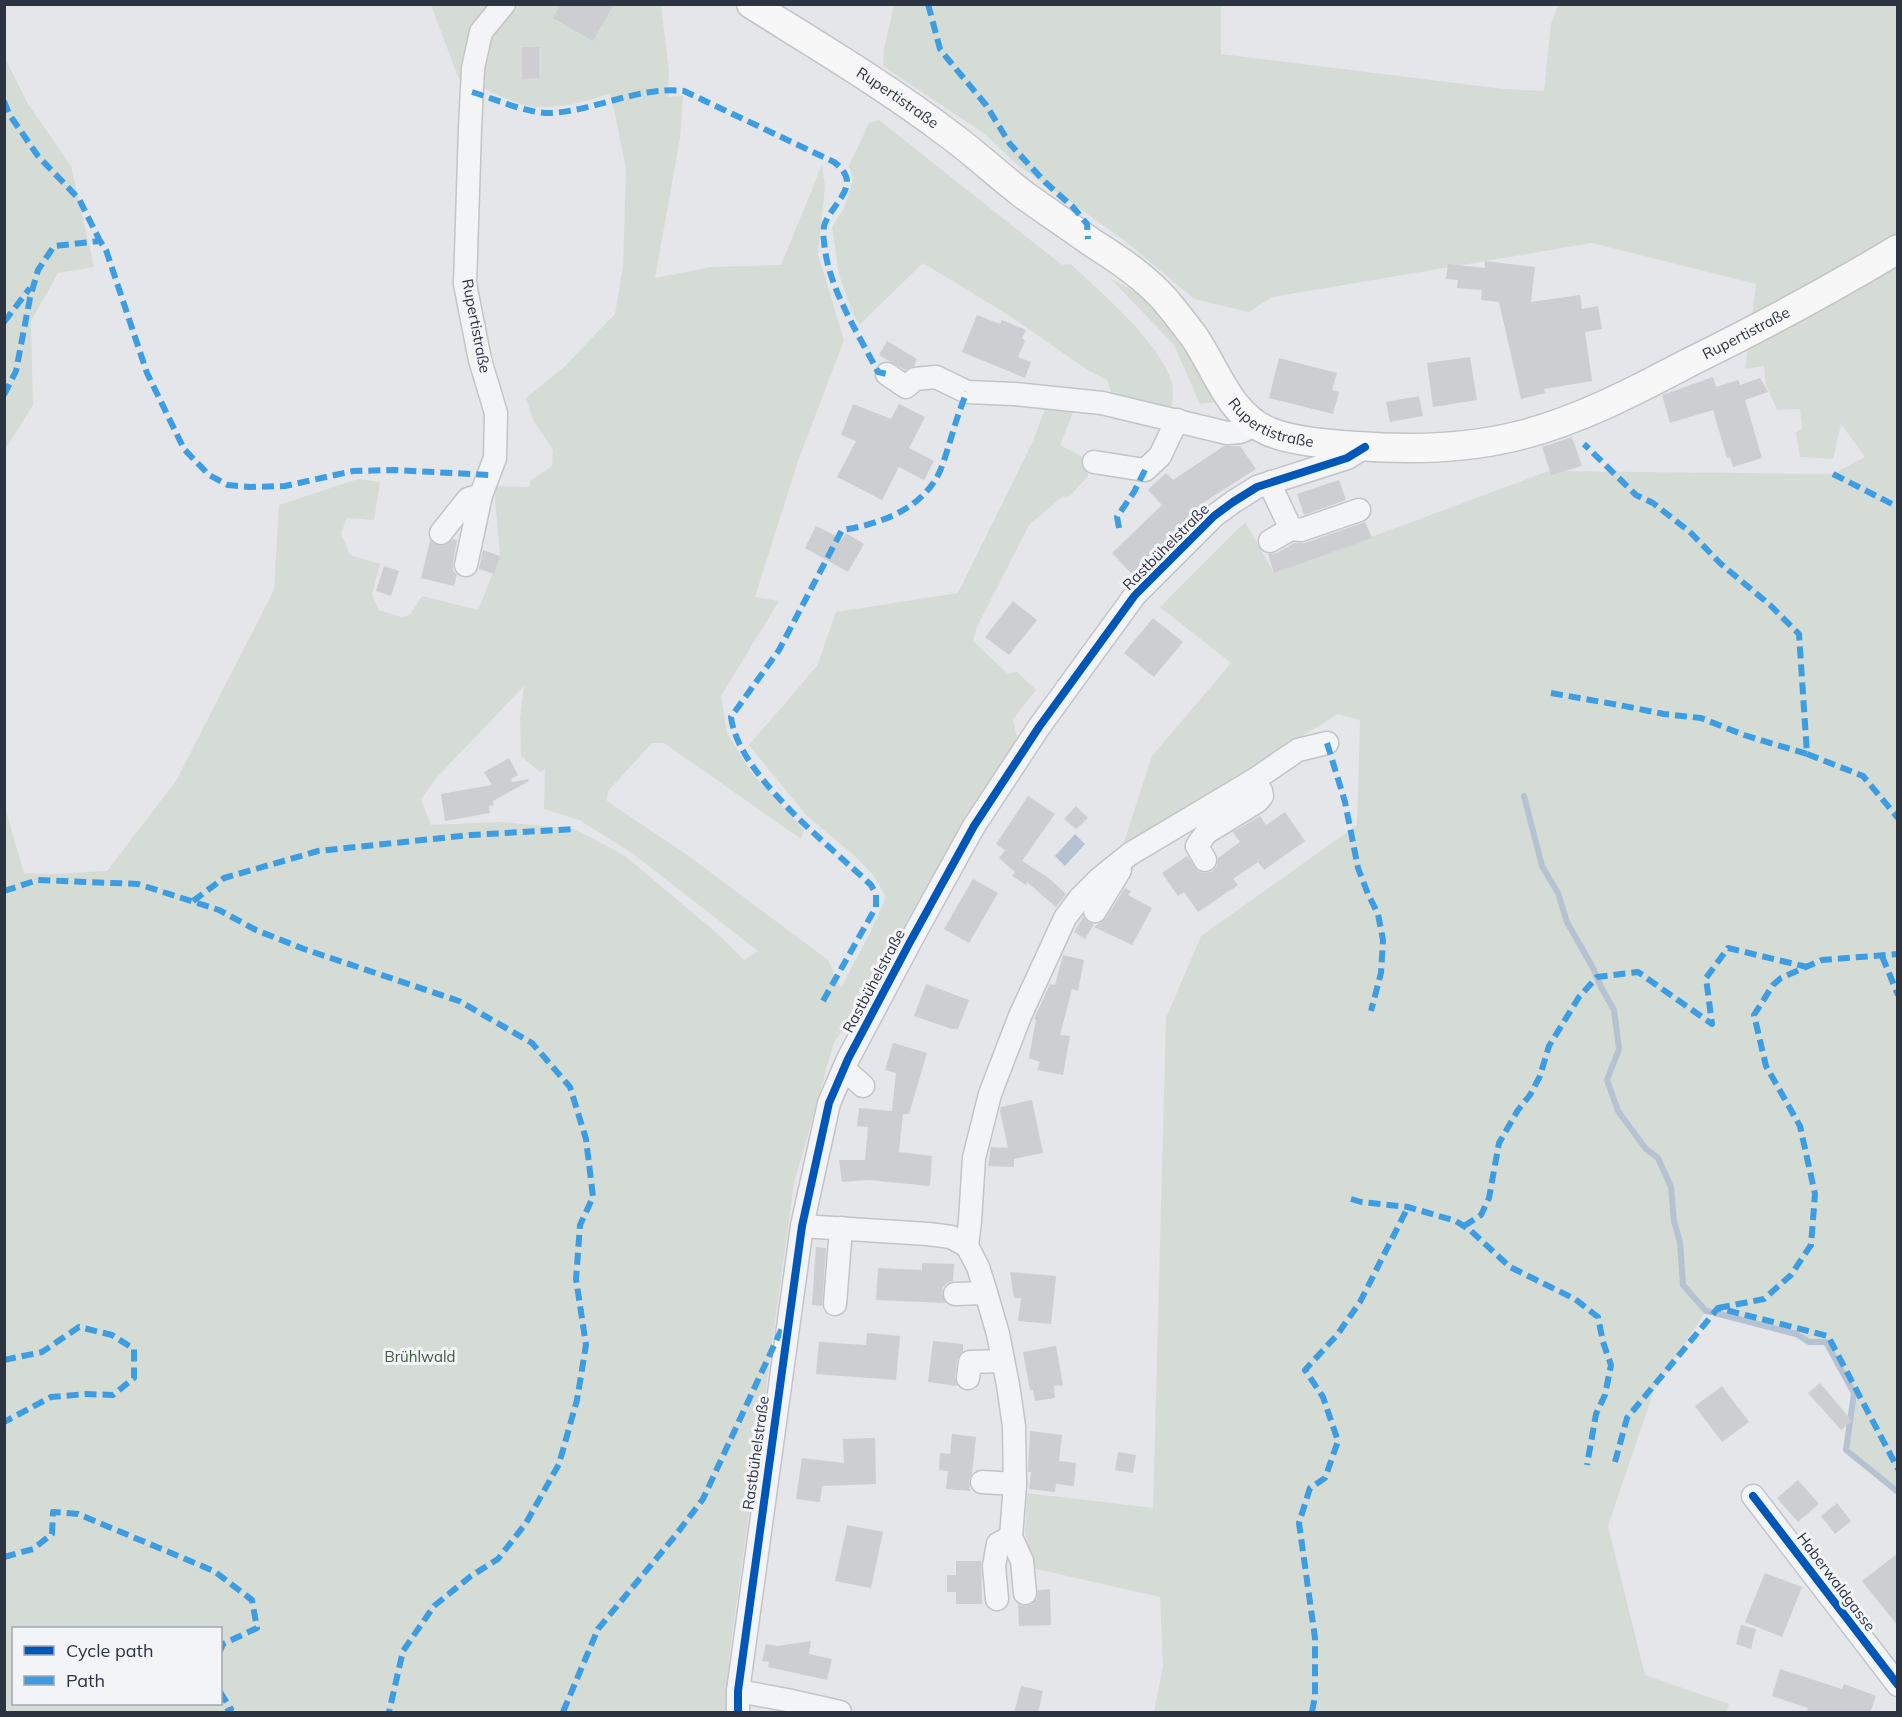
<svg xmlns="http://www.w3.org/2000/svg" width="1902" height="1717" viewBox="0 0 1902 1717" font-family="Mulish,sans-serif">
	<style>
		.green { fill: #d5dcd5; fill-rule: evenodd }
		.water { fill: #b5c2d1 }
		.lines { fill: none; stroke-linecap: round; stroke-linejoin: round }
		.stream { stroke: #b5c2d1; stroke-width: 6 }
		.building { fill: #ccced1 }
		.minor-casing { stroke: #c2c4c7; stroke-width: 25 }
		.major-casing { stroke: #c1c3c6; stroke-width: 31 }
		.minor { stroke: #f3f4f5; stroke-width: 22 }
		.major { stroke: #f7f7f7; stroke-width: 28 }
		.quiet { stroke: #3d9de3; stroke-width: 6; stroke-dasharray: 12 6; stroke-linecap: butt }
		.cycleway-casing { stroke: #f3f4f7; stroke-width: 11 }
		.cycleway { stroke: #0057b8; stroke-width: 8 }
		.labels { text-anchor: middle; stroke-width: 6; stroke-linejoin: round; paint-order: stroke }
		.street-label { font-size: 15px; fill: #2c3341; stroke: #f3f4f7 }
		.park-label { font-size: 15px; fill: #405c3a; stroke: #f3f4f7 }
	</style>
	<rect width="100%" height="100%" fill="#e4e6e9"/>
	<g class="green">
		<path d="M1221 4V54L1504 89 1544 91 1551 24 1558 5H1897V1492L1846 1450 1854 1393 1826 1342H1809L1796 1334 1706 1311 1654 1390 1608 1526 1645 1675 1729 1704 1726 1712H1154L1163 1666 1160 1597 1032 1568 1025 1531 1027 1493 1153 1508 1166 1018 1201 936 1357 825 1360 720 1338 714 1123 845 1152 756 1231 663 1160 607 1245 522 1274 573 1549 471 1833 474 1865 457 1841 424 1833 459 1800 457 1796 433 1802 428 1800 409 1777 410 1766 385 1764 366 1745 369 1756 284 1592 243 1272 297 1249 312 1194 299 1124 240 1015 163 985 134 883 66 884 49 894 5Z"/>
		<path d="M431 5H661L669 72 668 97 683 96 680 138 655 278 711 267 781 265 822 165 825 187 818 254 844 340 798 461 755 597 779 601 721 696 727 733 751 772 804 830 801 839 664 743H652L608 791 607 801 686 854 828 960 841 988 871 931 886 897 873 875 856 857 806 815 749 745 817 666 836 612 958 593 1032 443 1047 404 1074 410 1060 445 1088 460V476L1070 496 1062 497 1029 525 977 627 973 641 1007 673 1017 672 1036 690 1013 719 1018 743 864 1003 834 1042 794 1183 729 1658 727 1712H5L4 804 24 873 52 874 107 871 176 781 274 590 279 505 358 479 380 482 374 520 347 518 341 533 350 555 380 564 372 594 379 610 401 617 410 615 422 596 478 610 500 556 494 486 530 487V481L552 466 553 450 533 420 526 398 563 368 615 314 623 267 626 170 614 109 609 94C585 102 562 108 536 107 516 106 477 85 458 77ZM524 686 520 718 521 756 540 772 545 769 544 809 579 820 632 853 758 951 744 960 720 936 624 855 574 829 502 822 431 825 421 799 438 776ZM14 1628H220V1704H14Z"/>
		<path d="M4 56 28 104 71 166 94 267 58 273 31 321 33 405 5 450Z"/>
		<path d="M879 120 1062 265 1071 264C1101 293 1161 343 1172 383 1174 391 1172 402 1172 411L1105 394 1111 391 1107 380 1089 371 1010 316 923 263 859 325 851 309 839 274 832 227 844 208 853 179 849 166 869 123Z"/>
		<path d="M1111 279 1138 293 1166 322 1196 360 1214 402 1200 404 1174 345Z"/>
	</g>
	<path class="water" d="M1075 834 1085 844 1065 866 1055 856Z"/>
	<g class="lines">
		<g class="stream">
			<path d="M1524 796 1542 866 1558 893 1567 922 1593 968 1601 987 1614 1010 1619 1049 1607 1080 1618 1111 1646 1149 1658 1158 1671 1187 1674 1221 1680 1242 1683 1285 1706 1311 1711 1312"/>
			<path d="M1715 1313 1796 1334 1809 1342H1826L1854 1393 1846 1450 1898 1492"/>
		</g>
	</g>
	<g class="building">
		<path d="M561 4H614L593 41 553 18Z"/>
		<path d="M522 47H539V78L522 79Z"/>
		<path d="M1485 261 1535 267 1531 302 1580 295 1582 309 1598 306 1602 329 1585 332 1592 381 1544 389 1545 393 1521 399 1499 302 1481 300 1482 290 1457 288 1458 280 1446 279 1448 264 1485 268Z"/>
		<path d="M977 315 1000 324 1002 320 1026 330 1022 338 1025 341 1018 357 1031 362 1025 378 962 352Z"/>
		<path d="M887 341 917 359 914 366 905 370 879 355Z"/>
		<path d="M1470 357 1477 400 1433 407 1427 363Z"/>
		<path d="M1279 358 1337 373 1332 390 1339 392 1333 414 1269 398Z"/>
		<path d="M1713 377 1716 387 1738 380 1740 385 1760 378 1768 392 1745 400 1762 458 1733 467 1730 457 1727 458 1713 410 1670 423 1662 395Z"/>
		<path d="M1419 396 1423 416 1390 422 1386 402Z"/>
		<path d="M853 404 891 419 899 404 925 417 909 448 934 461 924 480 899 467 882 500 837 477 856 441 841 435Z"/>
		<path d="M1572 437 1582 466 1551 475 1542 447Z"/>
		<path d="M1224 446H1240L1256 469 1198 506 1200 508 1132 574 1112 553 1162 505 1148 490 1166 473 1173 480Z"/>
		<path d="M1339 480 1346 500 1304 515 1297 494Z"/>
		<path d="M1365 522 1372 538 1274 573 1268 554 1277 553 1294 543H1305Z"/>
		<path d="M816 526 842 539 846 533 864 544 848 572 805 548Z"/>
		<path d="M453 539 457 540 453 563V570L457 575 454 586 421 578 430 541 440 546 446 545Z"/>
		<path d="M483 550 500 556 494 574 479 569Z"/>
		<path d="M384 566 399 571 391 596 376 591Z"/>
		<path d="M1013 601 1037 620 1009 655 985 637Z"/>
		<path d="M1153 618 1183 642 1154 677 1124 653Z"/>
		<path d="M509 758 518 775 511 779 513 782 528 779 529 781 493 801 494 805 489 806 490 813 445 821 441 794 492 785 484 772Z"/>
		<path d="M1028 796 1055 814 1022 861 996 844Z"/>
		<path d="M1076 806 1088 818 1076 829 1064 819Z"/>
		<path d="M1285 812 1305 841 1264 870 1258 862 1233 879 1238 885 1198 912 1184 892 1178 896 1162 873 1187 856 1198 871 1204 873 1211 872 1217 866 1218 858 1240 842 1233 832 1260 816 1266 825Z"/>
		<path d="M1005 850 1049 878 1066 894 1056 907 1027 882 1026 885 1012 876 1015 872 999 858Z"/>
		<path d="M973 879 998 893 969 943 944 929Z"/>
		<path d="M1125 888 1131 891 1128 895 1152 908 1132 945 1094 927 1106 918Z"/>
		<path d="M1083 917 1088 922 1094 924 1085 939 1074 932Z"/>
		<path d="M1063 955 1084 960 1078 991 1072 989 1060 1035 1070 1036 1063 1075 1037 1070 1040 1062 1029 1058 1036 1019H1034L1050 984 1055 985Z"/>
		<path d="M926 984 969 1000 958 1029H952L914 1016Z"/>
		<path d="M893 1043 927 1053 909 1114H903L899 1152 932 1156 930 1186 868 1180 842 1182 839 1160H865L868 1127 857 1126 859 1108 892 1111 896 1073 885 1070Z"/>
		<path d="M1032 1100 1043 1153 1014 1159V1167L988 1166 991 1147 1008 1148 1000 1111 1001 1107Z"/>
		<path d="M816 1247 826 1248 822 1306 812 1305Z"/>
		<path d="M922 1263 954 1264 953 1281 947 1283 943 1287 942 1294 946 1303 876 1300 878 1268 922 1270Z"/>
		<path d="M1010 1272 1056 1276 1051 1324 1018 1321 1021 1298H1014Z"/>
		<path d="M867 1333 900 1336 896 1380 816 1374 819 1342 866 1345Z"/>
		<path d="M933 1341 963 1344V1351L957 1360 955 1377 957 1386 928 1382Z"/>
		<path d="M1056 1346 1063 1385 1054 1386 1055 1398 1035 1401 1033 1390H1030L1023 1352Z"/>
		<path d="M1820 1383 1852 1421 1841 1430 1808 1393Z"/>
		<path d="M1722 1386 1749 1422 1722 1442 1695 1406Z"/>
		<path d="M1030 1431 1062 1435 1059 1461 1076 1463 1074 1486 1056 1484 1055 1492 1029 1489 1031 1472H1028Z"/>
		<path d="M952 1434 976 1437 972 1473 969 1481 970 1491 946 1489 948 1471 939 1470 940 1453 950 1454Z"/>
		<path d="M875 1438 876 1484 822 1486 820 1502 796 1499 802 1458 844 1463 843 1439Z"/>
		<path d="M1118 1452 1136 1455 1133 1473 1115 1470Z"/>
		<path d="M1798 1480 1819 1504 1798 1522 1777 1498Z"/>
		<path d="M1837 1503 1851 1521 1835 1534 1821 1516Z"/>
		<path d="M847 1525 883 1532 871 1588 835 1581Z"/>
		<path d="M1898 1553V1626L1862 1581Z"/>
		<path d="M956 1561H981L982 1604H956V1592H947V1575H956Z"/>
		<path d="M1765 1573 1802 1587 1782 1637 1745 1622Z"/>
		<path d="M1050 1589 1051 1625 1019 1626 1018 1605 1026 1606 1032 1604 1037 1598 1038 1590Z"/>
		<path d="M1741 1625 1756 1629 1751 1649 1736 1644Z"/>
		<path d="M811 1641 809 1654 832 1659 827 1680 768 1667 769 1662 762 1661 766 1644 777 1646Z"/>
		<path d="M1780 1669 1842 1689 1844 1684 1876 1696 1870 1713H1807L1808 1708 1772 1696Z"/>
		<path d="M1021 1686 1043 1691 1038 1713H1014Z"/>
	</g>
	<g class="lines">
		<g class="minor-casing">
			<g id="minor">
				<path d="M887 374 906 387 915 379 936 377 967 392 1015 394 1102 403 1227 433 1240 432 1256 425"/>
				<path d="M1094 462 1145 470 1160 456 1177 420"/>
				<path d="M1271 482 1273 491 1291 529 1301 530 1359 510"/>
				<path d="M441 533 468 499 481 495 495 458 496 413 480 360 465 284 470 129 473 68 481 32 504 4"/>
				<path d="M1270 541 1291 529"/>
				<path d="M466 565 481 495"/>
				<path d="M1205 860 1197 846 1206 833 1258 801 1262 796 1261 791 1254 780"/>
				<path d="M1095 911 1120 870"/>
				<path d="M844 1069 863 1086"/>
				<path d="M802 1226 928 1234 951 1237 967 1246 978 1267 985 1289 998 1334 1008 1385 1014 1426 1015 1484 1011 1537 1022 1561 1025 1593"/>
				<path d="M967 1246 970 1221 974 1158 990 1094 1020 1016 1065 918 1080 898 1099 879 1130 854 1254 780 1298 750 1327 743"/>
				<path d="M955 1294 986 1293"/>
				<path d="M835 1304 841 1228"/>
				<path d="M968 1378 970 1362 1003 1361"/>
				<path d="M982 1482 1015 1484"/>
				<path d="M1753 1496 1898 1685"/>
				<path d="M997 1599 994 1566 998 1544 1011 1537"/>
				<path d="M738 1691 787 1700 840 1712"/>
				<path d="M738 1712V1691L802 1226 829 1103 848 1059 910 942 974 826 1039 727 1135 595 1214 516 1233 502 1257 487 1347 458 1365 447"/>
			</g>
		</g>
		<g class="major-casing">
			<g id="major">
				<path id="s1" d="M751 4C818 46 887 87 950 135 976 154 999 176 1024 195 1046 211 1069 226 1091 242 1118 259 1145 277 1166 301 1176 313 1186 326 1195 338 1217 371 1230 416 1270 432 1295 442 1330 444 1357 446 1410 450 1462 449 1513 437 1574 423 1633 392 1688 363 1759 328 1830 290 1898 249"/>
			</g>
		</g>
		<use href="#minor" class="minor"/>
		<use href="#major" class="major"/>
		<g class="quiet">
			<path d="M928 4 940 49 947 58 986 105 1010 144 1045 182 1073 207 1087 224 1088 239"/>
			<path d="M472 92C495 99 528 114 552 113 597 110 639 86 684 91L834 162C863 184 836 199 825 223 823 228 823 236 824 241 827 286 858 333 878 372L887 374"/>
			<path d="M4 101 9 114 38 156 79 199 100 241"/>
			<path d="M4 322 30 288"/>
			<path d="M4 395 16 371 30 298 38 270 54 246 100 241 106 250 147 373 184 449 209 475 228 485 250 487 285 486 353 471 395 470 489 475"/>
			<path d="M1833 474 1898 507"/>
			<path d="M1119 528 1117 517 1134 492 1145 470"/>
			<path d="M1551 693 1619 705 1664 714 1701 718 1744 735 1807 754 1799 634 1770 605 1721 564 1690 532 1653 503 1636 495 1584 444"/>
			<path d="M1327 743 1345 802 1358 868 1368 894 1378 914 1383 940 1381 973 1371 1011"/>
			<path d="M1807 754 1863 776 1898 818"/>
			<path d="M4 891 38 880 138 884 219 910 256 930 304 949 459 1001 532 1043 570 1087 586 1139 593 1197 580 1225 576 1279 586 1345 577 1400 559 1464 526 1523 498 1559 471 1576 434 1606 403 1651 389 1712"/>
			<path d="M193 901 224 878 318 851 471 835 574 829"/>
			<path d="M1882 956 1898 995"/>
			<path d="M823 1001 876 907V894L871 885C829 845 738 775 731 717L779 650 842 530C882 524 927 507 942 466 951 441 956 417 967 392"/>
			<path d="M1351 1199 1361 1202 1408 1207 1456 1221 1470 1230 1510 1267 1575 1299 1598 1317 1603 1342 1611 1365 1605 1395 1596 1414 1587 1465"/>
			<path d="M1464 1226 1481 1215 1489 1198 1499 1143 1518 1110 1530 1095 1540 1076 1549 1046 1579 997 1597 977 1638 972 1712 1024 1706 978 1728 948 1807 967"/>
			<path d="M1718 1308 1764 1299 1791 1275 1811 1245 1815 1194 1800 1126 1766 1066 1754 1015 1773 985 1781 978 1822 960 1898 954"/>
			<path d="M4 1360 42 1352 79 1327 112 1335 134 1349V1378L113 1395 86 1394 51 1397 4 1422"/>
			<path d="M1615 1462 1627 1418 1718 1308 1828 1336 1898 1469"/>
			<path d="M4 1557 33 1549 52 1534 53 1512 78 1514 214 1571 252 1600 257 1628 223 1644 220 1651"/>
			<path d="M220 1692 231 1709 226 1712"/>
			<path d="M563 1712 598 1629 675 1536 703 1499 783 1326"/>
			<path d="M1312 1712 1315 1696V1638L1299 1523 1310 1488 1325 1478 1338 1441 1323 1397 1305 1370 1337 1335 1360 1302 1408 1207"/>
		</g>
		<g class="cycleway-casing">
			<g id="cycleway">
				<path d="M1753 1496 1898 1685"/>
				<path d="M738 1712V1691L802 1226 829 1103 848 1059 910 942 974 826 1039 727 1135 595 1214 516 1233 502 1257 487 1347 458 1365 447"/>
			</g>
		</g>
		<use href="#cycleway" class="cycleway"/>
	</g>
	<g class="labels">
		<g class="street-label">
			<text dy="5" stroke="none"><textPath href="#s1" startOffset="174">Rupertistraße</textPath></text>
			<text transform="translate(476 326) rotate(79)" y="5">Rupertistraße</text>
			<text dy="5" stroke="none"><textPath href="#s1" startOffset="1182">Rupertistraße</textPath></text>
			<text dy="5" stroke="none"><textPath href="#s1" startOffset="678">Rupertistraße</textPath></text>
			<text transform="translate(1166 547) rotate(-45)" y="5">Rastbühelstraße</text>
			<text transform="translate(874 981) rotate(-62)" y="5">Rastbühelstraße</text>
			<text transform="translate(756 1453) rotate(-82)" y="5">Rastbühelstraße</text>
			<text transform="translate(1836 1582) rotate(53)" y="5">Haberwaldgasse</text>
		</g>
		<g class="park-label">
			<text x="420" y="1362">Brühlwald</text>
		</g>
	</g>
	<rect width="1902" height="1717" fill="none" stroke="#2c3341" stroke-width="12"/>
	<rect x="12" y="1627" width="210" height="78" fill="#f3f4f7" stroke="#a3a7ae" stroke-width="1.5"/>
	<rect x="24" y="1646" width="30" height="9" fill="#0057b8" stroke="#a3a7ae" stroke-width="1.5"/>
	<text x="66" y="1657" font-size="18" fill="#2c3341">Cycle path</text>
	<rect x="24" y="1676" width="30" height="9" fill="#3d9de3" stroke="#a3a7ae" stroke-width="1.5"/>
	<text x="66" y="1687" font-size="18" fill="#2c3341">Path</text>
</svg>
